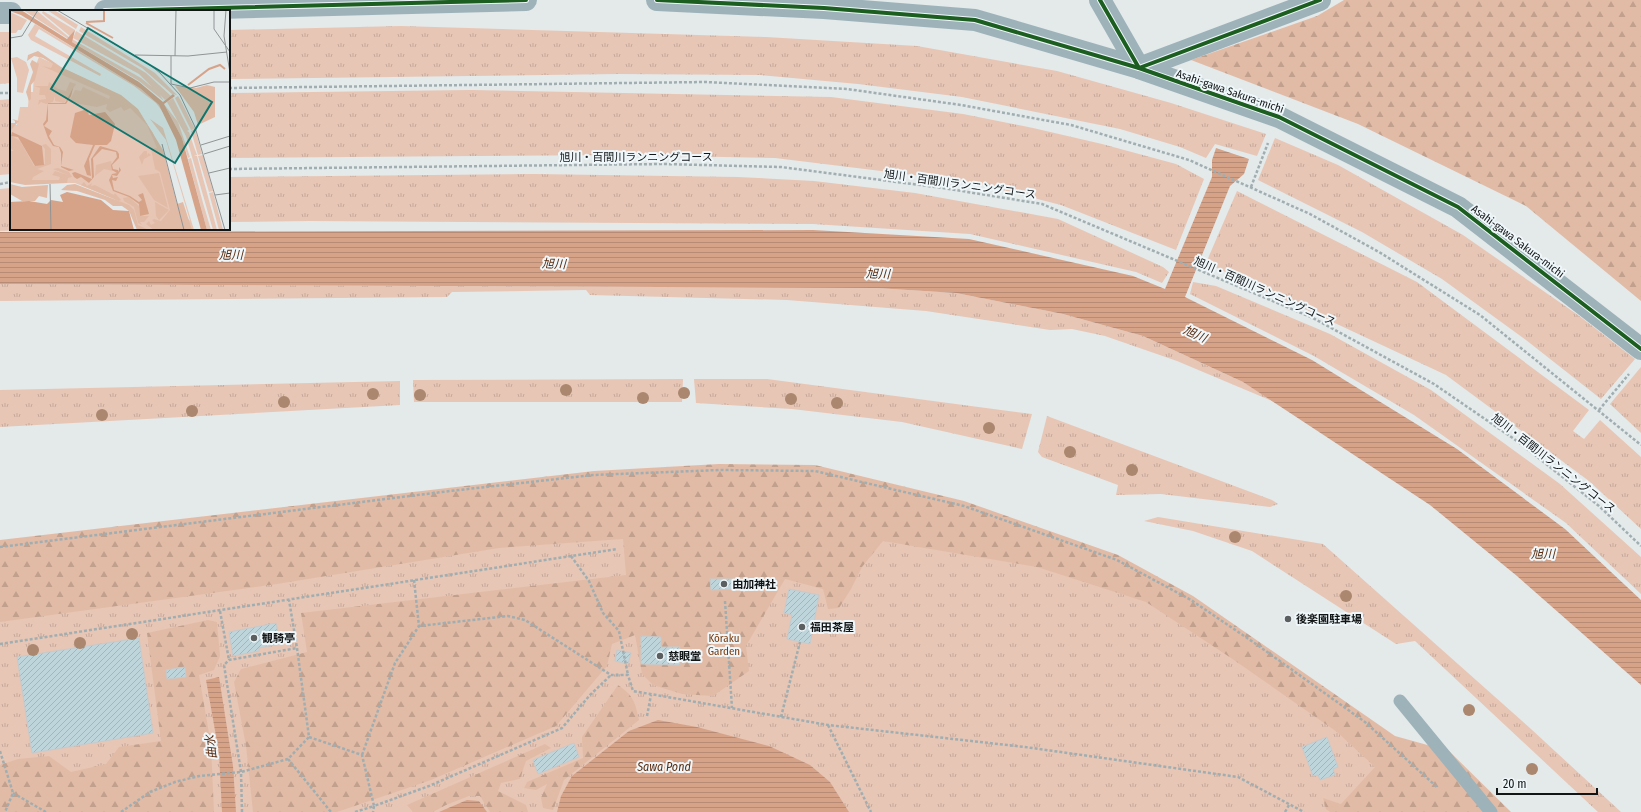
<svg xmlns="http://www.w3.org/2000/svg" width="1641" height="812" viewBox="0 0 1641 812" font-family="'Fira Sans Condensed','Noto Sans JP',sans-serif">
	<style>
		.grass { fill: url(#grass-tufts) }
		.forest { fill: url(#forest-firs) }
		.water { fill: url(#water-rules) }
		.building { fill: url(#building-hatch); stroke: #c6cacb }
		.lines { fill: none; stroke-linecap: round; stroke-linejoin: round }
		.path { stroke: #a0aeb1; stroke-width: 2.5; stroke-dasharray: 3 2; stroke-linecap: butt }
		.lane { stroke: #9db3b9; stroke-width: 13 }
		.street { stroke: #9db3b9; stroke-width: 22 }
		.cycleway-casing { stroke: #eff7fa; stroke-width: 6 }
		.cycleway { stroke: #1b5e20; stroke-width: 4 }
		.tree { fill: #aa876e }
		.poi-dot { fill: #5c5f60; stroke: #eff7fa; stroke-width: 1.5 }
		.labels { text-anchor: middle; stroke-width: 4; stroke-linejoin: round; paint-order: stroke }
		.street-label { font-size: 11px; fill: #121516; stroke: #eff7fa }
		.poi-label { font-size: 11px; font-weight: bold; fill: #121516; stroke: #eff7fa; text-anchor: start }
		.park-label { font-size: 11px; fill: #7b3608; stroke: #eff7fa }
		.water-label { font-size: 12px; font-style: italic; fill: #5c2b0f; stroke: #eff7fa }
		.inset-river { fill: none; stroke: #d6a389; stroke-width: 2 }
		.inset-road { fill: none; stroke: #909495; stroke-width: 1 }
		.view { fill: #0f766e; fill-opacity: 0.15; stroke: #0f766e; stroke-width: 2 }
		.inset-edge { fill: none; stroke: #121516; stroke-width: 2 }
	</style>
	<defs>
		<pattern id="grass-tufts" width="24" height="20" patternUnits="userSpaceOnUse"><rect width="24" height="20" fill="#e7c6b5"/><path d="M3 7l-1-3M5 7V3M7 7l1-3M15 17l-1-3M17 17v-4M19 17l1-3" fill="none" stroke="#c5a99b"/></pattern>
		<pattern id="forest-firs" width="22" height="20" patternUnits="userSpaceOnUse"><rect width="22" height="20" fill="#e2bba6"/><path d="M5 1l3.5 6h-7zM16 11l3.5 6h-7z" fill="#c1a08e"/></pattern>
		<pattern id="water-rules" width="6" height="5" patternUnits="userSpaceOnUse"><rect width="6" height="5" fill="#d6a389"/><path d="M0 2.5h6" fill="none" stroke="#b78b76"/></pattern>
		<pattern id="building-hatch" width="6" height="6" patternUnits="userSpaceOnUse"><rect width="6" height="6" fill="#bfd5dc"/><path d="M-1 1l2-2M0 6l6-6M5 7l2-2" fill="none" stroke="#a3b6bc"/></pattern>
	</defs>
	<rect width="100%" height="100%" fill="#e4e9ea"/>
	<g class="grass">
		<path d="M401 26 766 37 917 46 1057 71 1171 103 1266 134 1257 156 1215 144 1206 158 1180 147 1120 129 962 97 858 84 760 75 618 74 229 79V30Z"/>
		<path d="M0 32H11V83L0 84Z"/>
		<path d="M471 90 831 97 963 114 1033 128 1102 144 1176 164 1204 179 1176 250 1061 205 971 182 775 158 618 155 229 158V93Z"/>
		<path d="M11 99V174L0 175V100Z"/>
		<path d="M1275 138 1338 165 1463 235 1578 315 1635 359 1601 399 1526 340 1442 279 1362 232 1258 180Z"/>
		<path d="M533 174 738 177 814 181 915 193 1058 219 1163 267 1169 272 1162 283 1136 272 970 234 813 224 309 221 229 222V177Z"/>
		<path d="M11 188V229H49L0 231V189Z"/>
		<path d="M1237 191 1417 282 1589 410 1573 431 1584 439 1600 420 1641 457V529L1589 481 1446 375 1206 263Z"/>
		<path d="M1193 282 1216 286 1330 334 1431 390 1560 484 1641 557V594L1566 523 1414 415 1314 356 1190 294Z"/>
		<path d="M0 284 876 288 956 293 1063 314 1143 336 1243 382 1279 404 1177 361 1105 336 1072 329 1050 330 926 311 787 300 590 295 586 290 452 292 447 297 0 301Z"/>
		<path d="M1641 367V433L1610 404Z"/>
		<path d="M683 379 682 402H414L413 380Z"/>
		<path d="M694 379H767L1032 414 1022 449 902 422 792 409 696 403Z"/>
		<path d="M400 381V405L0 427V390Z"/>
		<path d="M1047 416 1272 500 1278 504 1270 507 1161 494 1116 495 1118 485 1042 457 1038 452Z"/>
		<path d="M593 483 1114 566 1449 812H0V554Z"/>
		<path d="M1158 517 1323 544 1531 729 1621 812H1598L1415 641 1396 644 1252 551 1193 531 1144 521Z"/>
	</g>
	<g class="forest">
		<path d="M1344 0H1641V301L1526 206 1358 124 1191 60 1317 16Z"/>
		<path d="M719 464 815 465 964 501 1118 555 1193 596 1395 736 1449 751 1511 812H1330L1326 809 1323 798 1341 804 1375 767 1337 732 1231 658 1146 602 1037 567 883 541 862 567 851 589 839 608 828 609 823 589 785 579 746 646 749 671 713 696 682 694 653 685 642 674 635 635 612 644 607 666 556 726 431 780 337 812H253L246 746 234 682 241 669 307 652 301 613 626 575 623 539 499 548 277 584 0 622V540L594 471Z"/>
		<path d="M208 620 217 622 220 656 214 670 199 675 211 745 214 812H0V765L18 759 49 756 71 772 106 764 119 747 161 741 147 633Z"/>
		<path d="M618 685C634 696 635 702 639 720L564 780 553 810 543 808 541 798 547 784 536 790 524 788 527 782 583 758 582 737Z"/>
		<path d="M545 744 551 748 526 761 520 779 501 783 498 791 526 805 528 812H490L480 796H469L446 805 433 812H413L407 805Z"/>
	</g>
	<g class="water">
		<path d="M1216 148 1249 159 1244 174 1230 186 1185 297 1312 360 1457 449 1565 529 1641 600V685L1517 576 1430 505 1243 382 1143 336 1063 314 956 293 876 288 0 284V232L813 230 969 239 1133 276 1165 289 1212 177V160Z"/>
		<path d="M219 677 233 766 236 812H222L219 753 206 680Z"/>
		<path d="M658 720 697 727 769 746 810 765 830 782 849 812H557L561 796 572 776 629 731Z"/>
		<path d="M467 800 479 801 487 812H439Z"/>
	</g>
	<g class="building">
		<path d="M710 579H737V589L711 590Z"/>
		<path d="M789 589 819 595 810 644 787 639 792 615 784 613Z"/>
		<path d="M276 623 280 644 259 648V651L233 656 229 632Z"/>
		<path d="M641 636 661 637V647H680V665L641 664Z"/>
		<path d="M139 638 153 733 32 753 17 657Z"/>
		<path d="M617 650 631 653 628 664 615 661Z"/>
		<path d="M185 667 186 677 167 679 166 670Z"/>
		<path d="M1327 737 1338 767 1333 769 1335 775 1320 780 1318 775 1313 776 1302 747Z"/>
		<path d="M574 743 579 757 538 774 533 760Z"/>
	</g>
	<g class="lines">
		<g class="path">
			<path d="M229 88 706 82 847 89 961 105 1071 125 1189 160 1310 214 1379 252 1480 315 1641 445"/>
			<path d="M0 93H11"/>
			<path d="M229 169 663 164 781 167 943 188 1042 204 1313 318 1434 384 1517 441 1599 506 1641 546"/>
			<path d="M0 184 11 182"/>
			<path d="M1251 187 1268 143"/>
			<path d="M1599 410 1629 374"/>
			<path d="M0 547 450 491 593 475 720 470 815 471 964 506 1117 560 1191 600 1256 644 1365 722 1437 787"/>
			<path d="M571 556 589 581 603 613 619 631 628 675"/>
			<path d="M414 580 419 626 508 616 525 620 611 675H628L633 691 828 725 1025 747 1238 777 1304 812"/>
			<path d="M725 601 732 708"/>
			<path d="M220 611 229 660"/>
			<path d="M0 644 617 549"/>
			<path d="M647 716 651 695"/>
			<path d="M781 717 800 642"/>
			<path d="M828 725 871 812"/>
			<path d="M309 737 362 755 374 806 429 786 562 728 590 695 611 675"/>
			<path d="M0 751 13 793 5 812"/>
			<path d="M362 755 395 663 419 626"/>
			<path d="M288 759 331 812"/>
			<path d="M13 793 46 812"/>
			<path d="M121 812 150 792 175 782 199 776 241 772 288 759 309 737 297 648 289 600"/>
			<path d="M242 812 241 772 224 665 229 660 297 648"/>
			<path d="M355 812 374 806 373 812"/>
			<path d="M1285 812 1289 805"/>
		</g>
		<path class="lane" d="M1400 701 1491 812"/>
		<g class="street">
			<path d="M657 0 824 8 975 20 1139 68 1279 117 1458 207 1641 349"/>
			<path d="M1100 0 1139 68 1320 0"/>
			<path d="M105 11 526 0"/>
			<path d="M0 13H11"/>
		</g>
		<g class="cycleway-casing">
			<g id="cycleway">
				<path d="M657 0 824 8 975 20 1139 68 1279 117 1458 207 1641 349"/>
				<path d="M1100 0 1139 68 1320 0"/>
				<path d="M105 11 526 0"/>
			</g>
		</g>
		<use href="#cycleway" class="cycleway"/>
	</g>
	<g class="tree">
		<circle cx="566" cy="390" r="6"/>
		<circle cx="684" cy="393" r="6"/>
		<circle cx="373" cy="394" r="6"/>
		<circle cx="420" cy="395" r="6"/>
		<circle cx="643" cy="398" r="6"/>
		<circle cx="791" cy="399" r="6"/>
		<circle cx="284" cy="402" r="6"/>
		<circle cx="837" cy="403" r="6"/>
		<circle cx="192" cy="411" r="6"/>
		<circle cx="102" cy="415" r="6"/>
		<circle cx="989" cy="428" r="6"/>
		<circle cx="1070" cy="452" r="6"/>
		<circle cx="1132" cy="470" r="6"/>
		<circle cx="1235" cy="537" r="6"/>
		<circle cx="1346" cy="596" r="6"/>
		<circle cx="132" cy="634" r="6"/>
		<circle cx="80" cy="643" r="6"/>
		<circle cx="33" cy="650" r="6"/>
		<circle cx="1469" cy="710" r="6"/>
		<circle cx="1532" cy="769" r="6"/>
	</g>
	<g class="poi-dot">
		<circle cx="724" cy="584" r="4"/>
		<circle cx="1288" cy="619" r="4"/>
		<circle cx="802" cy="627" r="4"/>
		<circle cx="254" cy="638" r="4"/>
		<circle cx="660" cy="656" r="4"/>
	</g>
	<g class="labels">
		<g class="street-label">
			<text transform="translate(1230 91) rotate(19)" y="4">Asahi-gawa Sakura-michi</text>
			<text x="636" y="161">旭川・百間川ランニングコース</text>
			<text transform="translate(960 184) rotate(8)" y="4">旭川・百間川ランニングコース</text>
			<text transform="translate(1518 241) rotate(37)" y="4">Asahi-gawa Sakura-michi</text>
			<text transform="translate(1265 291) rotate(24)" y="4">旭川・百間川ランニングコース</text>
			<text transform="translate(1554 463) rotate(38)" y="4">旭川・百間川ランニングコース</text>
		</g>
		<g class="poi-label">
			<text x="732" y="588">由加神社</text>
			<text x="1296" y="623">後楽園駐車場</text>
			<text x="810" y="631">福田茶屋</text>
			<text x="262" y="642">観騎亭</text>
			<text x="668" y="660">慈眼堂</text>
		</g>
		<g class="park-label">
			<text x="724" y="642">Kōraku<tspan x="724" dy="13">Garden</tspan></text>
		</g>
		<g class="water-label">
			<text x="231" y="259">旭川</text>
			<text transform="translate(554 264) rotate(2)" y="4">旭川</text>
			<text transform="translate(878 274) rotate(2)" y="4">旭川</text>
			<text transform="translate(1195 334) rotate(24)" y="4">旭川</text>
			<text x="1543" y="558">旭川</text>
			<text transform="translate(211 747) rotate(-97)" y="4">曲水</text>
			<text x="664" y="771">Sawa Pond</text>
		</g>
	</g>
	<g transform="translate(10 10)">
		<rect width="220" height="220" fill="#e4e9ea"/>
		<path d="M13 0H26L60 28H57ZM37 0H44L68 15 66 19ZM33 1 65 20 61 27 32 3ZM0 2 17 10 11 20H8L6 23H0ZM25 14 131 79 149 95 156 106 146 93 124 76 29 19 25 26 91 64 90 66 21 30 18 25ZM71 17 145 63 167 85 162 84 132 58 69 21ZM66 21 136 63 161 86 155 90 129 64 63 28ZM62 29 131 68 148 82 154 91 129 71 62 32ZM7 47 16 52 19 60 13 83 7 82V68L1 48ZM29 47 101 81 127 100 143 123 165 194 180 211 156 130 140 109 153 118 184 220 130 219 120 201 104 189 65 173H11L0 170V115H7L10 97H18L19 82H23L24 60ZM168 86 171 91 185 119 181 120 165 88ZM163 88 179 120 177 121 179 122 184 137 187 145 184 146H187L207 220H203L176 126 157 92ZM154 94 168 112 180 147 178 148 172 128ZM185 119 192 144 188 145 181 121ZM193 145 203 181 199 182 188 146ZM181 148 193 193 201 220H197L178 149ZM203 182 213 220H209L199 183Z" fill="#e7c6b5"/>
		<path d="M28 41 51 57 111 85 128 99 153 140 167 194 173 192 182 220H144L136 214 139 211 141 215 145 213 142 210 144 209 151 211 160 200 150 162 145 159 141 139 147 138 137 115 120 98 114 101 111 97 100 102 96 99 97 94 87 97 59 92 65 80 71 81 73 77 99 89 100 86 32 56 41 58 43 54 33 48 24 46 17 51 18 45ZM22 50 29 54 25 70 21 75V89L19 91 16 82 23 62 20 54ZM39 72 48 79 56 81 60 72 66 74 54 93 45 91V86L43 92 36 94 31 92 28 95 29 90 36 89 35 85H29L30 78 24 76H38ZM197 75 205 77V107L188 115 184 102 165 76 186 78ZM2 109 9 111 1 120 0 125 10 131 24 156 35 154V139L32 135 36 134 41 139V154L27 159 34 161 23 167 22 170H49L50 167 42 165 45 161 58 165 43 159 48 158 59 162 62 167 58 168 57 173 15 175 0 172V141H4L0 138V113H5V111ZM134 141H137V146L138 143 141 145 134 149 132 155 129 147ZM101 151 103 161 94 159 85 166 86 155ZM149 163 153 178 158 198 144 190 128 166ZM74 172 77 176 82 173 81 176 85 175 104 185 105 183 111 190 109 191 71 175ZM0 174 12 177 38 175 37 188 29 186 25 191H12L0 184ZM65 174 119 195 124 200 128 215 139 220H127L119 201 112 196H103L95 190 67 181 51 180 57 175ZM119 187 129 196 130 206H139L134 212H130L132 215 128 213 124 197 114 191 113 188ZM145 192 159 200 149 210 146 206Z" fill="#e2bba6"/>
		<path d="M11 0 57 29 65 20 62 32 129 72 153 92 163 84 165 86 154 94 172 128 197 220H191L166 130 149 95 131 79 11 5 0 1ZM63 78 61 86 56 94H38V111L34 116 42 121 39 126 44 135 50 137 53 142 51 156 64 160 59 161 51 157V143L49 137 43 136 38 128 33 114 36 110 38 93H55ZM77 99 79 105 95 102 105 114 101 131 97 135H85L79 149 81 166 77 165 74 156 83 135 66 133 60 127 65 103ZM2 122 32 136 34 155 25 156 8 127 1 126ZM90 136 107 141 109 144V148L102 155 103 159 108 160 109 162V157L111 160 107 166 102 165 103 168 108 167 106 171 102 170 104 180 120 186 129 192 132 190 128 185 133 183 139 204 130 206 129 194 119 187 103 181 99 170 102 164 107 163 102 160 101 155 107 147 106 142 92 139 83 148 84 167 79 173 71 167 67 169 64 167 62 163 65 162 82 169 81 149ZM57 182 91 190 103 200 119 201 124 220H0V192L19 191 37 194 41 190 53 192 50 185Z" fill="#d6a389"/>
		<path class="inset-river" d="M76 12 94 11V1M76 13 103 28M178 75 199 59 210 55 215 59"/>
		<path class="inset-road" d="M47 0 140 55 150 63 170 85 185 117 215 220M204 0V19L220 42M216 0 214 26 220 63M0 28 12 26 28 0M125 45 178 46 217 42M161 46V74L180 78 204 72H220M165 46 166 0M152 134 174 220M191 135 220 126M194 144 220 136M199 163 220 158M40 174 41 220M205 185 220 183"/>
		<path class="view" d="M78 18 202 92 165 153 41 79Z"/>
		<rect width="220" height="220" class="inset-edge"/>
	</g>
	<path d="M1497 788v6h100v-6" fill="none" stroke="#121516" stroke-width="2"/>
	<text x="1503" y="788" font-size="12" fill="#121516" stroke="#eff7fa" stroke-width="3" paint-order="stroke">20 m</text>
</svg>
